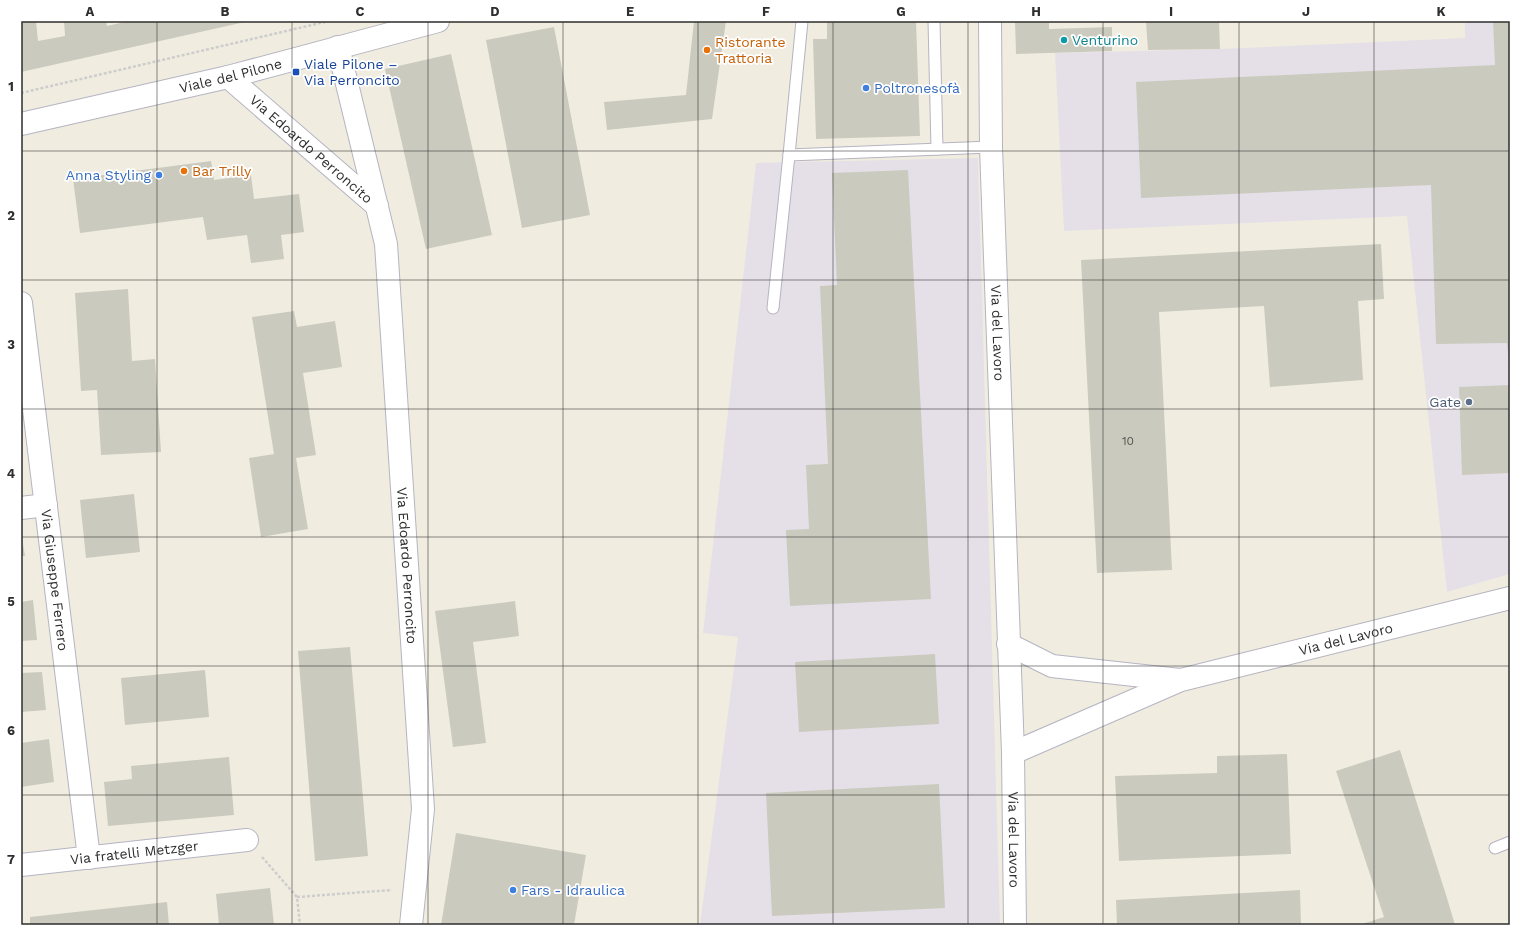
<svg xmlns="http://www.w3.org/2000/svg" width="1531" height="946" viewBox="0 0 1531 946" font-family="'Work Sans',sans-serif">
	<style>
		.industrial { fill: #e5e0e8 }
		.building { fill: #cbcabf }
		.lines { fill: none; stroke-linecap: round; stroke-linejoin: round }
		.lane-casing { stroke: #b5b4c2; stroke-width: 13 }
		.street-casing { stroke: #b5b4c2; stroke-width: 24 }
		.path { stroke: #cdcdcd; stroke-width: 2.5; stroke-dasharray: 3 2; stroke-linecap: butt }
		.lane { stroke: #fff; stroke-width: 11 }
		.street { stroke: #fff; stroke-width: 22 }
		.grid { fill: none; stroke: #2e2e2e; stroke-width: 1; stroke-opacity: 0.55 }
		.culture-dot { fill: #0f9aa8; stroke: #fff; stroke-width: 1.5 }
		.food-dot { fill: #e8710a; stroke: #fff; stroke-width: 1.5 }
		.transit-dot { fill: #1a4fb4; stroke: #fff; stroke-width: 1.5 }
		.shop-dot { fill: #3f7fe0; stroke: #fff; stroke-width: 1.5 }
		.service-dot { fill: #5c6f8a; stroke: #fff; stroke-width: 1.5 }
		.labels { text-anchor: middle; stroke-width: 3.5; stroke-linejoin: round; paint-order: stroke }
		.number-label { font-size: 12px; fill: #555552 }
		.culture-label { font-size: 14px; fill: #0d838f; stroke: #fff; text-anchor: start }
		.food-label { font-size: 14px; fill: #c56008; stroke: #fff; text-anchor: start }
		.transit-label { font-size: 14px; fill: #164399; stroke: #fff; text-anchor: start }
		.street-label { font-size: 14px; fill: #2e2e2e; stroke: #fff }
		.shop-label { font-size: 14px; fill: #366cbe; stroke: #fff; text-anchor: start }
		.service-label { font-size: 14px; fill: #4e5e75; stroke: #fff; text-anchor: end }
		.neatline { fill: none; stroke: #2e2e2e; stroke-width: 1.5 }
		.grid-label { font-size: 13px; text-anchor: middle; font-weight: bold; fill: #2e2e2e }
	</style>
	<rect width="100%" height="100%" fill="#f0ede0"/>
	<g class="industrial">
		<path d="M1465 21H1510V574L1447 592 1407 216 1064 231 1055 53 1220 49 1465 38Z"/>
		<path d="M978 158 1000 925H700L738 637 703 633 756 163Z"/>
	</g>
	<g class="building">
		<path d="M21 21H36L38 41 65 36 64 21H106L107 26 129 21 245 22 21 72Z"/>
		<path d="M694 21H726L712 119 607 130 604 102 686 95Z"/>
		<path d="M827 21H916L920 136 816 139 813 39H827Z"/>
		<path d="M1015 21H1049V29L1112 27V51L1016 54Z"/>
		<path d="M1191 21H1219L1220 49 1148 50 1146 22Z"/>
		<path d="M1493 21H1510V374L1507 343 1436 344 1431 185 1141 198 1136 82 1495 65Z"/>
		<path d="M554 27 590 215 522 228 486 40Z"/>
		<path d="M451 54 492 235 426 249 385 69Z"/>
		<path d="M211 161 214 180 251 175 254 199 299 194 304 232 281 235 284 259 251 263 247 235 207 240 203 217 80 233 73 179Z"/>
		<path d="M908 170 931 599 790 606 786 530 809 529 806 465 828 464 820 286 837 285 832 173Z"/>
		<path d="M1381 244 1384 299 1358 301 1363 380 1270 387 1264 306 1159 312 1172 570 1097 573 1081 260Z"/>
		<path d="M128 289 132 361 155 359 161 452 101 455 97 390 81 391 75 293Z"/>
		<path d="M294 311 297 327 335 321 342 367 303 373 316 455 296 458 308 529 261 537 249 458 274 454 252 317Z"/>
		<path d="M1510 385V473L1462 475 1459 387Z"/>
		<path d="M134 494 140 552 86 558 80 500Z"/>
		<path d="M21 532 25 556H21Z"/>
		<path d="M33 600 37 640 21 641V602Z"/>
		<path d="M515 601 519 636 473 642 486 743 453 747 435 611Z"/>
		<path d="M350 647 368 856 315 861 298 651Z"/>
		<path d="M935 654 939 724 799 732 795 662Z"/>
		<path d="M205 670 209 717 125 725 121 678Z"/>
		<path d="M42 672 46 710 21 712V673Z"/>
		<path d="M49 739 54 782 21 787V743Z"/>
		<path d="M1400 750 1447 898 1455 925H1359L1384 917 1336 771Z"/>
		<path d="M1287 754 1291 854 1119 861 1115 776 1217 773V756Z"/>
		<path d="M229 757 234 815 108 826 104 782 132 779 131 766Z"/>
		<path d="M939 784 945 908 772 916 766 793Z"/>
		<path d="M456 833 586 855 574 925H441Z"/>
		<path d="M270 888 274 925H219L216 894Z"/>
		<path d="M1300 890 1301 925H1117L1116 900Z"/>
		<path d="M167 902 169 925H30V917Z"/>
	</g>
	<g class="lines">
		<g class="lane-casing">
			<g id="lane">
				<path d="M802 21 789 155 991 147"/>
				<path d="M934 21 937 149"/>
				<path d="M773 308 789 155"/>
				<path d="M1495 848 1510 842"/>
			</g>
		</g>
		<g class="street-casing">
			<g id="street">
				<path id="s1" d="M990 21 991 147 1013 753 1015 925"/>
				<path id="s2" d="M338 47 386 244 423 809 411 925"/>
				<path id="s3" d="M228 77 377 206"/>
				<path id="s4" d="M21 124 228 77 438 21"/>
				<path id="s5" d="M21 303 89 858"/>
				<path d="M21 508 46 505"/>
				<path d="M1008 644 1052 666 1180 680"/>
				<path id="s6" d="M1013 753 1181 680 1510 598"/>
				<path id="s7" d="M21 865 247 840"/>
			</g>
		</g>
		<g class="path">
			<path d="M21 93 329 21"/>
			<path d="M262 857 297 897 300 925"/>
			<path d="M297 897 392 890"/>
		</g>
		<use href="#lane" class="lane"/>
		<use href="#street" class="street"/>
	</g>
	<path class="grid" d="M157 21V925M292 21V925M428 21V925M563 21V925M698 21V925M833 21V925M968 21V925M1103 21V925M1239 21V925M1374 21V925M21 151H1510M21 280H1510M21 409H1510M21 537H1510M21 666H1510M21 795H1510"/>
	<circle class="culture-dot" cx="1064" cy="40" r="4"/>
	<g class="food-dot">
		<circle cx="707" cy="50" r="4"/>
		<circle cx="184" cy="171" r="4"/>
	</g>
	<rect class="transit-dot" x="292" y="68" width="8" height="8" rx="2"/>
	<g class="shop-dot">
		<circle cx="866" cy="88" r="4"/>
		<circle cx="159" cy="175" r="4"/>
		<circle cx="513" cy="890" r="4"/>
	</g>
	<circle class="service-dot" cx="1469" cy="402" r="4"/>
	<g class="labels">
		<g class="number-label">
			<text x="1128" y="445">10</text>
		</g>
		<g class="culture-label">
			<text x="1072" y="45">Venturino</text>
		</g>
		<g class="food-label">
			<text x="715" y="47">Ristorante<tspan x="715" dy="16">Trattoria</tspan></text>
			<text x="192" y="176">Bar Trilly</text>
		</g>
		<g class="transit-label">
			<text x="304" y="69">Viale Pilone –<tspan x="304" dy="16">Via Perroncito</tspan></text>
		</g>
		<g class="street-label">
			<text dy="5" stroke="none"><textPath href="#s4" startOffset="215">Viale del Pilone</textPath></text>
			<text dy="5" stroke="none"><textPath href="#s3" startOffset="110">Via Edoardo Perroncito</textPath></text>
			<text dy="5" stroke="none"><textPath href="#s1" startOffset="312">Via del Lavoro</textPath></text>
			<text dy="5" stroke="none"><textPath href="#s2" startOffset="525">Via Edoardo Perroncito</textPath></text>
			<text dy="5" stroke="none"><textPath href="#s5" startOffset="279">Via Giuseppe Ferrero</textPath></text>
			<text dy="5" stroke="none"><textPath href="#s6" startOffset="353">Via del Lavoro</textPath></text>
			<text dy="5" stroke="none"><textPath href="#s1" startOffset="819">Via del Lavoro</textPath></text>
			<text dy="5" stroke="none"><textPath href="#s7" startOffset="114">Via fratelli Metzger</textPath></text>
		</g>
		<g class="shop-label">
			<text x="874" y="93">Poltronesofà</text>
			<text x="151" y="180" text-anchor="end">Anna Styling</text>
			<text x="521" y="895">Fars - Idraulica</text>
		</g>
		<g class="service-label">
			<text x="1461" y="407">Gate</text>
		</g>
	</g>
	<rect width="1531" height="946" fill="none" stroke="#ffffff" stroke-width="44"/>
	<rect x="22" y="22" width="1487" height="902" class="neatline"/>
	<g class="grid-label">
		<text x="90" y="16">A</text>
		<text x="225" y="16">B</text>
		<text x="360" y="16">C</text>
		<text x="495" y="16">D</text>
		<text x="630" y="16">E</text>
		<text x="766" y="16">F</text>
		<text x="901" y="16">G</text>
		<text x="1036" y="16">H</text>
		<text x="1171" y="16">I</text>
		<text x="1306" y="16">J</text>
		<text x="1441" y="16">K</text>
		<text x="11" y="91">1</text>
		<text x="11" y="220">2</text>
		<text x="11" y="349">3</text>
		<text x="11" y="478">4</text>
		<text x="11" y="606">5</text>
		<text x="11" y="735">6</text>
		<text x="11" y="864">7</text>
	</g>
</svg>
